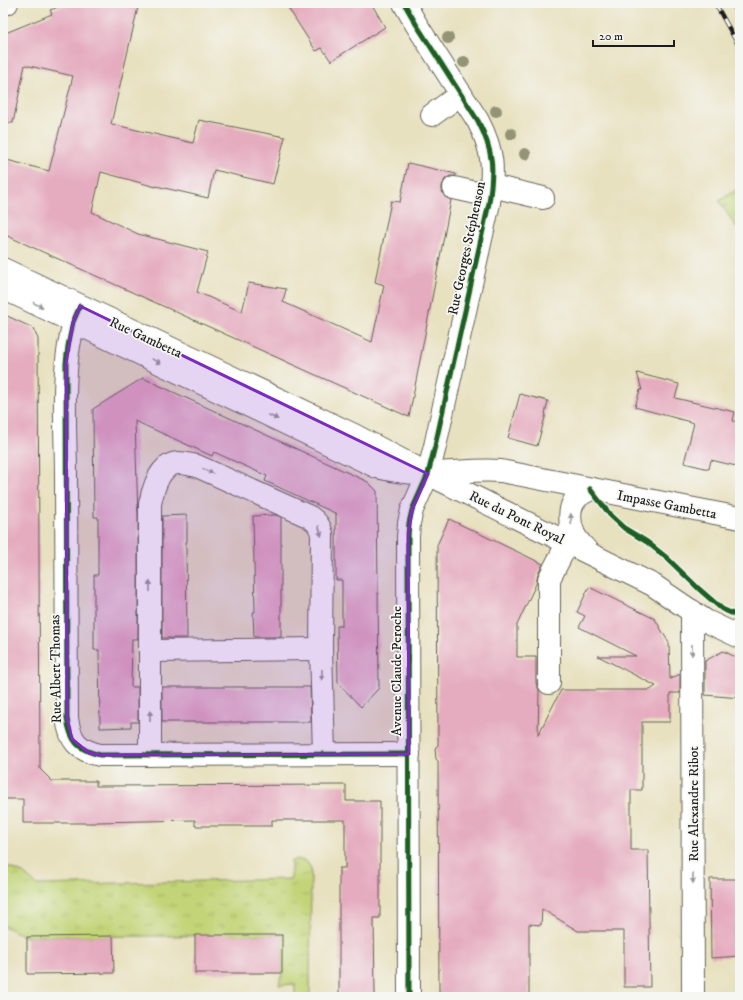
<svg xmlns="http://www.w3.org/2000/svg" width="743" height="1000" viewBox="0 0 743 1000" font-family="'IM FELL DW Pica',serif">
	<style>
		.grass { fill: url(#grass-tufts); stroke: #6f784a }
		.building { fill: #e5abbf }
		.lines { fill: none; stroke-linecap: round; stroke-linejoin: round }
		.minor-casing { stroke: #636155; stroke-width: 24 }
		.major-casing { stroke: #636155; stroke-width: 24 }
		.minor { stroke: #fff; stroke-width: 22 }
		.major { stroke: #fff; stroke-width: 22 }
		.rail-casing { stroke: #1c1c1c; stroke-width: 4.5 }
		.rail { stroke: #f6f6f2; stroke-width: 3; stroke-dasharray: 9; stroke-linecap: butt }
		.cycleway-casing { stroke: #f6f6f2; stroke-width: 8 }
		.cycleway { stroke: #1b5e20; stroke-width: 5 }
		.tree { fill: #939375 }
		.oneway { fill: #999 }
		.marked { fill: #7b2cbf; fill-opacity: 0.2; stroke: #7b2cbf; stroke-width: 3; stroke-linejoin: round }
		.labels { text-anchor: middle; stroke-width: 3.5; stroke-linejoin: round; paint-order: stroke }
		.street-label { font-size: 14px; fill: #1c1c1c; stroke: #f6f6f2 }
	</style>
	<defs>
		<pattern id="grass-tufts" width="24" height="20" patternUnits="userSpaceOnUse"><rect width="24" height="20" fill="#c2d477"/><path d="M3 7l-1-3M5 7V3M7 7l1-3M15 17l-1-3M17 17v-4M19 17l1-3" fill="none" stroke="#a6b566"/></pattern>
	</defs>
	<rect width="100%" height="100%" fill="#f6f6f2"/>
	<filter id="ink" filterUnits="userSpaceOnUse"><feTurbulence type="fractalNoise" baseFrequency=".025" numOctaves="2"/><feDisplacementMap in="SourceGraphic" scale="8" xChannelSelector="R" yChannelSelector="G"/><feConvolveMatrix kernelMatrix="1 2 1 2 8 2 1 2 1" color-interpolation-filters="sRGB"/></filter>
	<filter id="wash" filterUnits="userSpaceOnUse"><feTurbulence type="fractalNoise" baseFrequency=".012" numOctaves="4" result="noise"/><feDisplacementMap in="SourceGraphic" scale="16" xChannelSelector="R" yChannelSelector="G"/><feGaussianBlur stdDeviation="0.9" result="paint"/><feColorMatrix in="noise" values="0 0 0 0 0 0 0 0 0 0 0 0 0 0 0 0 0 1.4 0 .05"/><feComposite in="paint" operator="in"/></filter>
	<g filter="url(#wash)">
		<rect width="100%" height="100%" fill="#e8e1c0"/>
		<g class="grass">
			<path d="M736 190 740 195V233L719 201Z"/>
			<path d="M298 859 307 862 311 868 310 997H295V984L279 985 282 973V935L27 937 3 926V865L23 873 37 885 291 879V861Z"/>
		</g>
		<g id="blocks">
			<g class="building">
				<path d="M69 3H139L111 124 193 143 199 120 285 137 273 184 214 170 208 198 156 186V187L101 172 92 212 138 234 208 252 197 292 242 312 249 283 286 289 283 302 372 342 384 285 375 282 391 201 400 202 408 163 456 174V176H450L445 179 442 186V192L445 197 451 200 409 417 3 234V159L49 171 73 76 25 65 13 123 3 122V34L52 14 50 10Z"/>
				<path d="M285 3H371L385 27 331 61 322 48 316 51Z"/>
				<path d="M3 314 33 328 38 339 40 769 52 781H96V786L346 785V801H380V918H374L375 997H339V868H345V820H272V826H195V820L96 822V823H23V799H3Z"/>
				<path d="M637 373 679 384 675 398 735 412 733 421 740 422V467L711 460 709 469 684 463 694 423 635 407 640 390H642Z"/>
				<path d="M143 378 368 482 377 491 379 688 361 707 338 683 337 626H342V580H336V514H337L265 481 267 476 214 452 212 456 135 421 138 516V639H132L131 687H138V722H131V727L100 728 99 650H94V575H98V517H94L93 409Z"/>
				<path d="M520 394 548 401 545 414H546L537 446 508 438Z"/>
				<path d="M187 515V542H186L187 638H162V516Z"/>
				<path d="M276 515 281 517V637H254L253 612H255L253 516Z"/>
				<path d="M449 519 543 564 538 574 536 584 517 625V657H536V683L539 690 538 735 561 690H650L656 686 598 656H636L579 627 585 616 577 612 589 587 655 619 669 643 670 679 680 674V693H670V722H642V790H631V850H648L650 987H624V931H578L542 909 541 925 529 924V997H439L438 761 436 759 435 748 438 745 437 545Z"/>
				<path d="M723 651 740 659V698L705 695V661Z"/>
				<path d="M162 687H310L311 722H162Z"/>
				<path d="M710 879H740V956L711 958Z"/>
				<rect x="195" y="935" width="87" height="38"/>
				<path d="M113 936 114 973 27 974V937Z"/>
			</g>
		</g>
	</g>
	<g filter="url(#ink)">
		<use href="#blocks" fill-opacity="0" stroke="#636155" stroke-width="1"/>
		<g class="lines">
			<g class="minor-casing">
				<g id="minor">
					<path d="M404 3 416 24 478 121C494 152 494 169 489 203L435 446 428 474 412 510 409 523 408 537 409 997"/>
					<path d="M3 4 7 3"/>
					<path d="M432 115 461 94"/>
					<path d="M492 186 543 198"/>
					<path d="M454 188 490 196"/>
					<path d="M3 288 377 467C394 471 411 474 429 473 453 473 477 469 501 471L740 518"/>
					<path d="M79 309C59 358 66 424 66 476 66 557 66 638 67 718 70 741 78 750 100 755L409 754"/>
					<path d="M588 552C583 546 577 541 574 534 569 524 568 506 577 498 580 494 586 492 590 489"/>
					<path d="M692 611 693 997"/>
					<path d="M150 651 321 649"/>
					<path d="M549 683V579L568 542"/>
					<path d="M150 755V504C153 489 160 463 179 463 185 463 191 465 197 466L310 517C317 522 320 526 322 534L321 649 324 754"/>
				</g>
			</g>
			<g class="major-casing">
				<path id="major" d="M3 269 354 435 428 474 653 585 706 621 740 637"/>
			</g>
			<use href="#minor" class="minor"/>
			<use href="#major" class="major"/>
			<g class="rail-casing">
				<g id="rail">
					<path d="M715 3 740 48"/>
					<path d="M732 3 740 17"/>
				</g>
			</g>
			<use href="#rail" class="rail"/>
			<g class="cycleway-casing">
				<g id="cycleway">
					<path d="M404 3 416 24 478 121C494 152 494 169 489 203L435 446 428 474 412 510 409 523 408 537 409 997"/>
					<path d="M80 306 73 322 68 346 66 363 67 718C70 741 78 750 100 755L409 754"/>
					<path d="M590 489 611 516 624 528 647 542 667 558 699 589 722 609 740 617"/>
				</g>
			</g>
			<use href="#cycleway" class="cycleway"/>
		</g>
		<g class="tree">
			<circle cx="448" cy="38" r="6"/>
			<circle cx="464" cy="62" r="6"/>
			<circle cx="496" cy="111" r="6"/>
			<circle cx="511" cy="134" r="6"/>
			<circle cx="525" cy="154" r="6"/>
		</g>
		<defs><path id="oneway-solid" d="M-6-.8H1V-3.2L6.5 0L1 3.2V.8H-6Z"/></defs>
		<g class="oneway">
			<use href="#oneway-solid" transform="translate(38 305) rotate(26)"/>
			<use href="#oneway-solid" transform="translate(156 361) rotate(26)"/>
			<use href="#oneway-solid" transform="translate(273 417) rotate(26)"/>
			<use href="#oneway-solid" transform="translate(208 471) rotate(24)"/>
			<use href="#oneway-solid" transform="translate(571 519) rotate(-93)"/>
			<use href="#oneway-solid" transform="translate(320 531) rotate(75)"/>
			<use href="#oneway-solid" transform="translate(150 586) rotate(-90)"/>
			<use href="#oneway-solid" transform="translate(692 650) rotate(90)"/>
			<use href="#oneway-solid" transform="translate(322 675) rotate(89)"/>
			<use href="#oneway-solid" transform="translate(150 716) rotate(-90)"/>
			<use href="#oneway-solid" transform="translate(693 878) rotate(90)"/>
		</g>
	</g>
	<path class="marked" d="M80 306 428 474 412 510 408 537 409 754 100 755 89 753 72 739 67 718 66 363 73 322Z"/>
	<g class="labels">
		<g class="street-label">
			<text transform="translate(466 248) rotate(-78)" y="5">Rue Georges Stéphenson</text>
			<text transform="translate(146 337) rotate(25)" y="5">Rue Gambetta</text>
			<text transform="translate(667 504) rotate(11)" y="5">Impasse Gambetta</text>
			<text transform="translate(517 517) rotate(26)" y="5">Rue du Pont Royal</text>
			<text transform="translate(55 669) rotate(-91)" y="5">Rue Albert Thomas</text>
			<text transform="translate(396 671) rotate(-90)" y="5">Avenue Claude Peroche</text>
			<text transform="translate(693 804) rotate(-90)" y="5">Rue Alexandre Ribot</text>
		</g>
	</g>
	<rect width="743" height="1000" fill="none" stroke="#f6f6f2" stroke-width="16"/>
	<path d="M593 40v6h81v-6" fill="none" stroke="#1c1c1c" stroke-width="2"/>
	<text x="599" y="40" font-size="12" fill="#1c1c1c" stroke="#f6f6f2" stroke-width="3" paint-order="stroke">20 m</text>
</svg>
